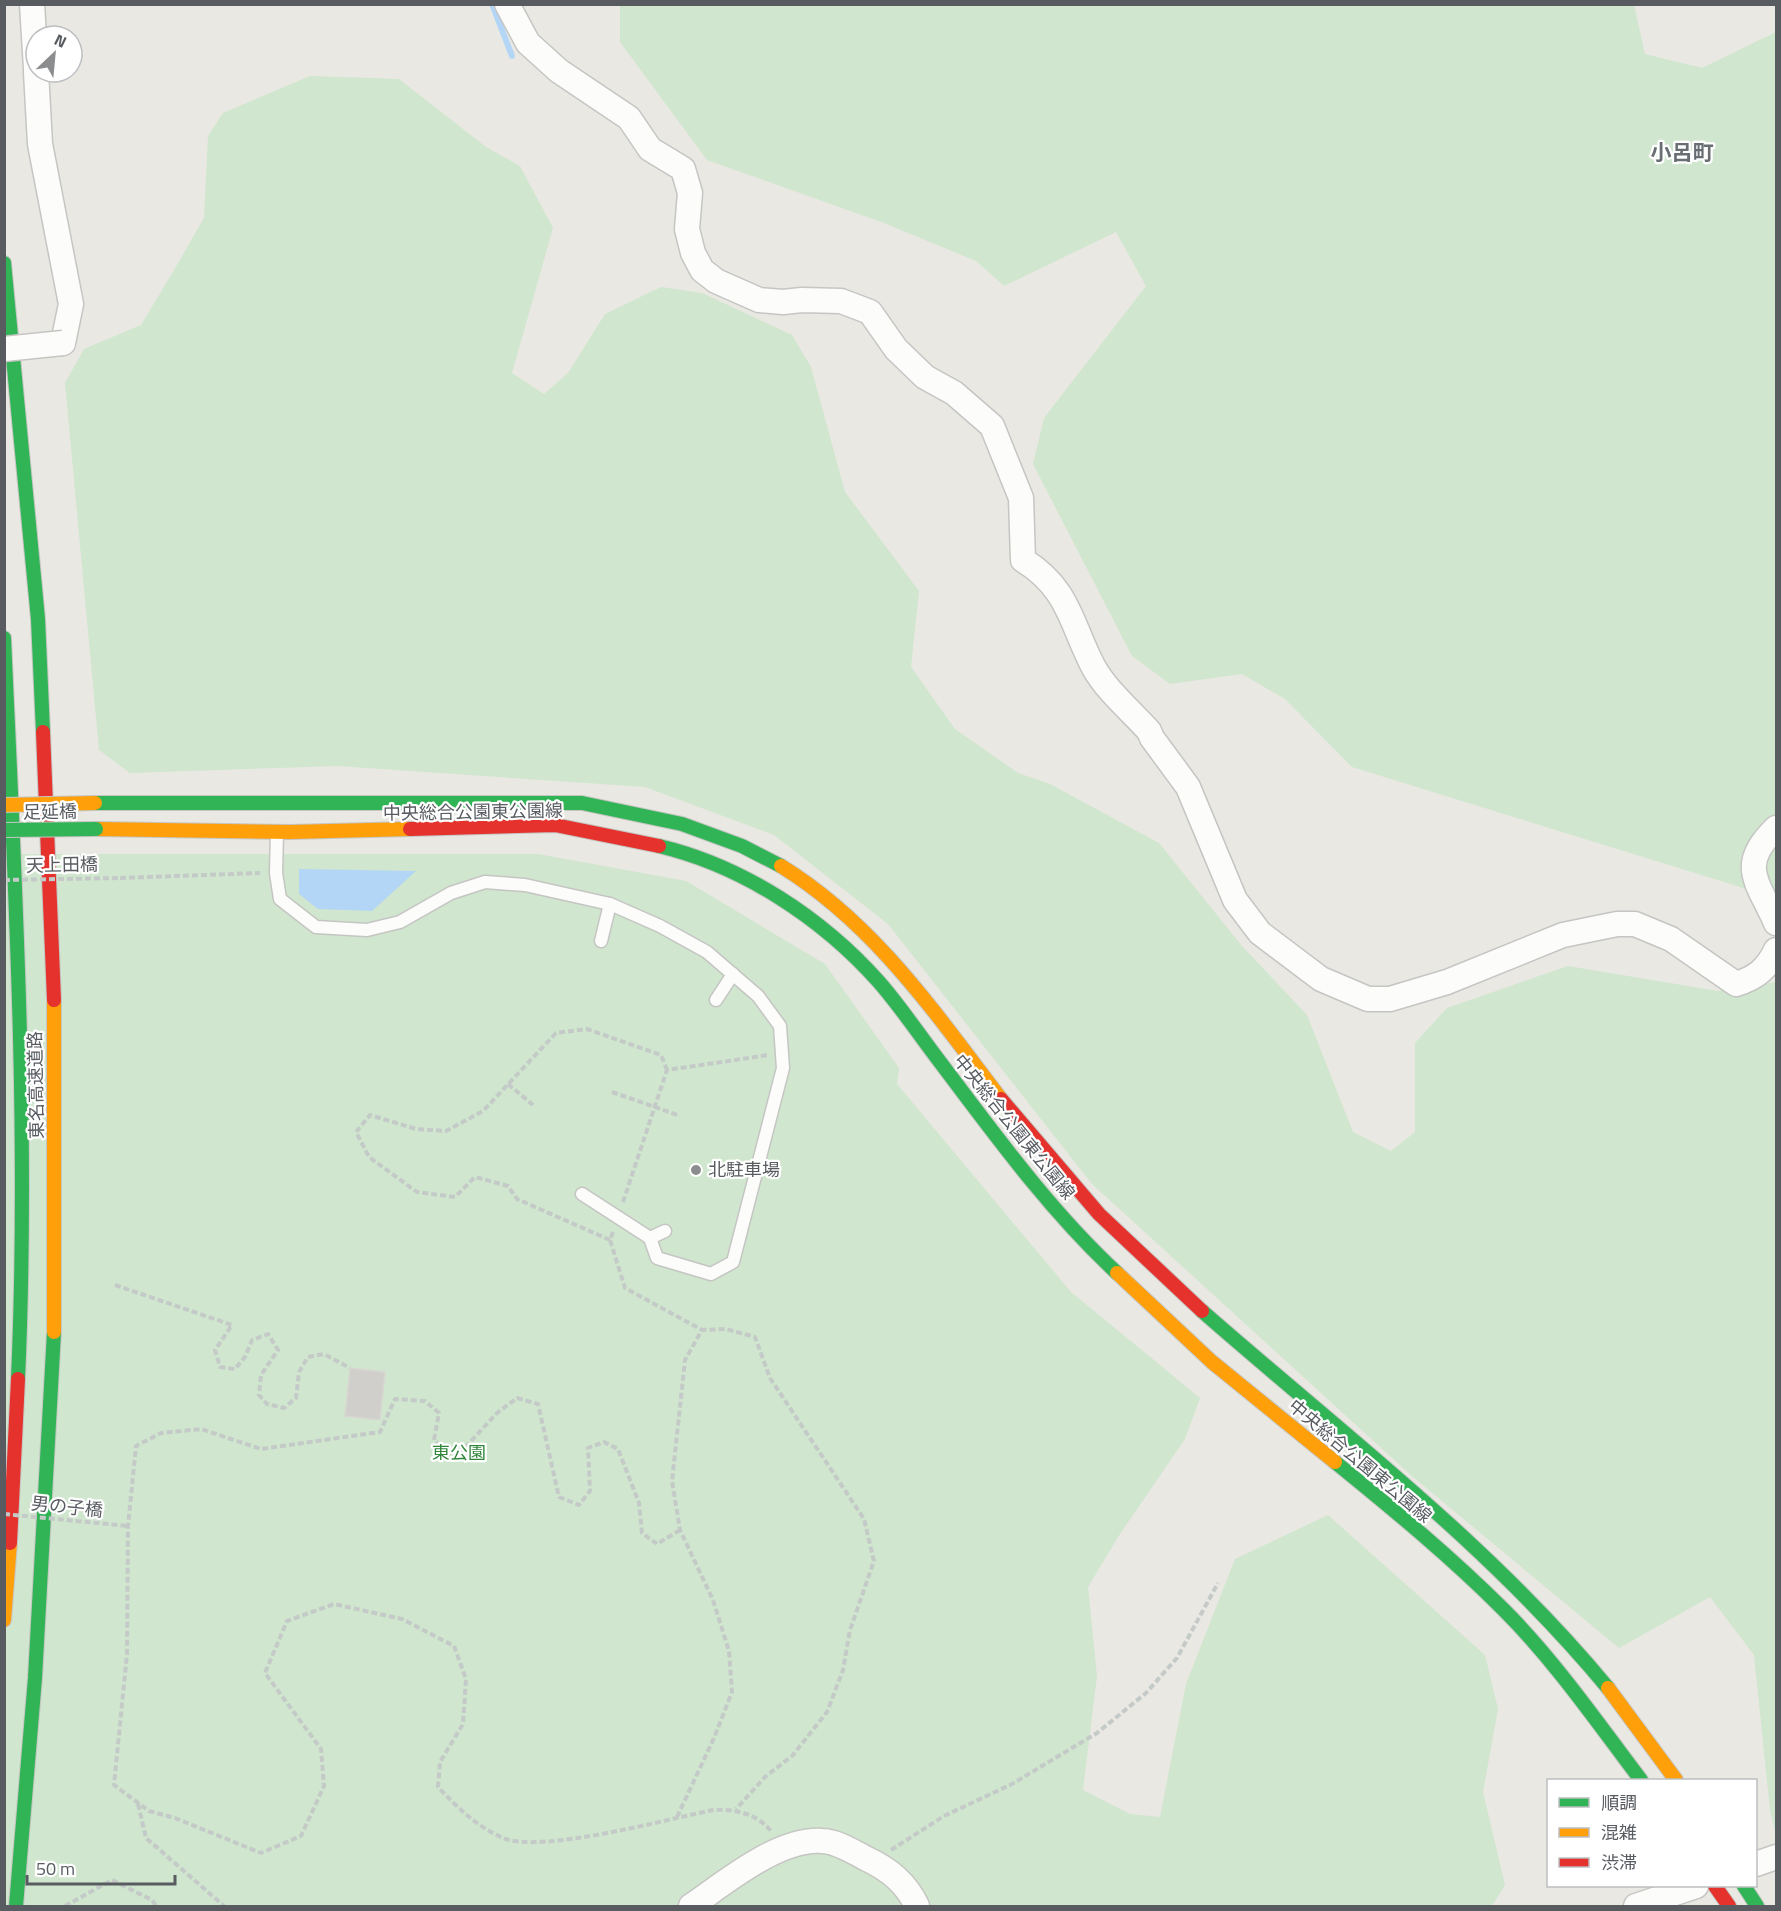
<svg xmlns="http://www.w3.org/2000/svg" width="1781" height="1911" viewBox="0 0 1781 1911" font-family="'Titillium Web','Noto Sans JP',sans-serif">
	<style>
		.green { fill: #d0e6ce }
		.water { fill: #b4d6f6 }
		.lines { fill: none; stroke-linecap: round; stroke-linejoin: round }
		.stream { stroke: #b4d6f6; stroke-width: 6 }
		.building { fill: #d0cfcb; stroke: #d8d7d2; stroke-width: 1.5 }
		.lane-casing { stroke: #c5c5c3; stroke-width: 15 }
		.street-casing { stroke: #c5c5c3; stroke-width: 27 }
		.fast-casing { stroke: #c5c6c4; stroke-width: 16 }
		.slow-casing { stroke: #c5c6c4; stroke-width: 16 }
		.jam-casing { stroke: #c5c6c4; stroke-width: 16 }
		.path { stroke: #c4cac7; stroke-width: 4; stroke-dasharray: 6 3; stroke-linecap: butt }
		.lane { stroke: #fcfcfb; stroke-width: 12 }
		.street { stroke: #fcfcfb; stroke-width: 24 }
		.fast { stroke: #30b455; stroke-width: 14 }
		.slow { stroke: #ff9f0a; stroke-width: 14 }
		.jam { stroke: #e5322d; stroke-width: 14 }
		.street-bridge-casing { stroke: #c5c5c3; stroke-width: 27; stroke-linecap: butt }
		.fast-bridge-casing { stroke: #c5c6c4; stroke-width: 16; stroke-linecap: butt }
		.slow-bridge-casing { stroke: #c5c6c4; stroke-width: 16; stroke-linecap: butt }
		.path-bridge { stroke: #c4cac7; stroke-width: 4; stroke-dasharray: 6 3; stroke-linecap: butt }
		.street-bridge { stroke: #fcfcfb; stroke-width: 24 }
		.fast-bridge { stroke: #30b455; stroke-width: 14 }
		.slow-bridge { stroke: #ff9f0a; stroke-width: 14 }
		.poi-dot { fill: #8b8d8e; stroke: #fff; stroke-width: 2 }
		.labels { text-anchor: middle; stroke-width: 4.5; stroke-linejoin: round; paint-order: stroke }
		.street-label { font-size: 18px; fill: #585c61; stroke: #fff }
		.poi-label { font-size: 18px; fill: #585c61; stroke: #fff; text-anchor: start }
		.park-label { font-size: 18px; fill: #32863c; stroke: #fff }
		.quarter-label { font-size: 21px; font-weight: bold; fill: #696e73; stroke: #fff }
	</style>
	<rect width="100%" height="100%" fill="#e9e8e2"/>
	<g class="green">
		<path d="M620 5H1634L1645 54 1702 68 1776 32V898L1352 767 1285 699 1242 674 1170 684 1132 656 1033 464 1044 418 1146 286 1116 232 1004 286 976 261 884 223 707 160 620 42Z"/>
		<path d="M310 76 399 79 486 147 520 166 553 228 512 373 544 394 568 373 605 314 661 287 702 293 792 335 811 367 845 492 919 591 911 667 955 729 1018 773 1050 784 1159 843 1242 946 1307 1015 1353 1132 1391 1151 1415 1132V1043L1447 1008 1568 966 1718 991 1776 982V1835L1770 1810 1754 1655 1710 1597 1619 1648 1413 1477 1092 1184 888 924 774 835 645 787 337 766 130 773 99 750 65 383 84 349 141 325 177 265 204 218 208 136 223 113Z"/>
		<path d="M4 854H538L686 881 825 964 899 1068 897 1084 1071 1292 1200 1398 1185 1439 1118 1537 1088 1587 1097 1676 1083 1790 1130 1814 1160 1817 1186 1684 1235 1559 1328 1515 1485 1655 1498 1709 1483 1792 1505 1885 1492 1906H5Z"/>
	</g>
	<path class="water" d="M299 869 416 871 372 911 318 909 299 894Z"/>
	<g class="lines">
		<path class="stream" d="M492 4 512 56"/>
	</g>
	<path class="building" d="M350 1368 385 1372 380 1420 345 1416Z"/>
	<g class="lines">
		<g class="lane-casing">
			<g id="lane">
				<path d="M277 833 276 873 280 899 316 927 367 930 400 922 451 893 485 882 525 885 610 904 660 926 707 952 758 996 780 1026 783 1068 733 1262 711 1274 657 1258 650 1238 582 1194"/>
				<path d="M601 941 610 904"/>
				<path d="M716 1000 733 974"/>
				<path d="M650 1238 665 1231"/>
			</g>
		</g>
		<g class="street-casing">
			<g id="street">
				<path d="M32 4 36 68"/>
				<path d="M507 4 528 43 559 71 629 118 650 149 683 169 690 193 687 229 693 253 702 270 716 281 759 300 783 302 802 300 841 301 870 312 896 349 925 377 954 393 992 426 1021 498 1023 560C1070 589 1071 625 1094 668 1107 691 1131 711 1149 731L1152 738 1188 787 1235 900 1260 933 1321 979 1368 999H1390L1447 982 1563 935 1617 924H1635L1671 939 1736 984C1756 978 1767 969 1776 950"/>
				<path d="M36 72 40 144 71 304 63 343"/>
				<path d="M1776 828C1736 866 1759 883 1776 923"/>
				<path d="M1756 1864 1776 1857"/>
				<path d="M691 1906C725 1883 778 1838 822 1841 836 1841 852 1851 865 1858 889 1869 906 1883 917 1906"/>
				<path d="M1636 1906 1696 1886"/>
			</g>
		</g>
		<g class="fast-casing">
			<g id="fast">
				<path d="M4 263 38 619 43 732"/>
				<path d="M4 638C15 884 29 1133 18 1379"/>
				<path d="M95 803H582L682 824 742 846 781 866"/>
				<path d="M659 846C743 866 822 918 879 982 900 1006 918 1033 937 1058 993 1132 1049 1210 1117 1273"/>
				<path d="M1202 1311C1341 1433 1490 1545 1608 1688"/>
				<path d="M1335 1462C1393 1509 1451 1557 1504 1610 1555 1661 1597 1722 1641 1780"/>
				<path d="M1744 1886 1757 1906"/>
				<path d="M16 1906 35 1678 54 1332"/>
			</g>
		</g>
		<g class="slow-casing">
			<g id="slow">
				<path d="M96 829 290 832 410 829"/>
				<path d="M781 866C875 924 935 1013 1001 1099"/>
				<path d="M54 1000V1332"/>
				<path d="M1117 1273 1212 1362 1335 1462"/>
				<path d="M4 1620 10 1543"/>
				<path d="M1608 1688 1676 1780"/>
			</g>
		</g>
		<g class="jam-casing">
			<g id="jam">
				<path d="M43 732 54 1000"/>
				<path d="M410 829 555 825 659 846"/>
				<path d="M1001 1099 1099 1214 1202 1311"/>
				<path d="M10 1543 18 1379"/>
				<path d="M1715 1886 1729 1906"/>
			</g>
		</g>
		<g class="path">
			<path d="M120 878 260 873"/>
			<path d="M508 1084 533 1105"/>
			<path d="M612 1092 680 1116"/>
			<path d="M623 1202 667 1070 769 1055"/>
			<path d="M613 1232 610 1240 625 1288 702 1330"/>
			<path d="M610 1240 517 1199 508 1186 475 1177 455 1197 417 1192 369 1157 356 1132 370 1115 416 1129 446 1131 483 1111 556 1033 587 1029 661 1055 667 1070"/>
			<path d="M115 1285 232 1325 215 1350 220 1367 235 1369 245 1357 252 1340 268 1334 278 1350 261 1375 259 1395 267 1404 284 1408 296 1398 299 1372 308 1357 324 1354 350 1368"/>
			<path d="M680 1530 657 1544 642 1533 639 1503 618 1449 604 1442 588 1448 590 1491 579 1505 559 1497 538 1404 517 1398 497 1413 460 1453H447L434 1440 439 1413 425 1401 395 1399 380 1432 261 1449 201 1429 161 1433 136 1446 128 1526 127 1654 114 1785 149 1811 175 1818 261 1853 301 1836 324 1786 321 1749 265 1673 287 1621 334 1604 402 1619 454 1646 466 1679 463 1724 440 1762 438 1787C458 1808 476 1826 503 1838 540 1854 668 1819 713 1810 735 1809 756 1813 771 1831"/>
			<path d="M138 1804 146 1838 224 1906"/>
			<path d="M677 1817 714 1738 732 1692 729 1651 713 1600 680 1530 672 1481 685 1360 702 1330 726 1329 755 1337 770 1378 864 1519 874 1561 850 1630 843 1670 827 1712 793 1755 765 1777 736 1809"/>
			<path d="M891 1850 944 1816 1012 1784 1097 1733 1146 1693 1177 1658 1218 1583"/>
			<path d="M65 1906 112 1880 152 1900 156 1906"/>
		</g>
		<use href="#lane" class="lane"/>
		<use href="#street" class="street"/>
		<use href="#fast" class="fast"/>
		<use href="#slow" class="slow"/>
		<use href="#jam" class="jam"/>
		<g class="street-bridge-casing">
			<path id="street-bridge" d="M4 349 63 343"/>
		</g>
		<g class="fast-bridge-casing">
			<path id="fast-bridge" d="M4 830 96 829"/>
		</g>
		<g class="slow-bridge-casing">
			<path id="slow-bridge" d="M4 805 95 803"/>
		</g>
		<g class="path-bridge">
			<path d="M4 880 120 878"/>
			<path d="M4 1514 128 1526"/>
		</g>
		<use href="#street-bridge" class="street-bridge"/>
		<use href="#fast-bridge" class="fast-bridge"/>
		<use href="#slow-bridge" class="slow-bridge"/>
	</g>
	<circle class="poi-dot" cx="696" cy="1170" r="6"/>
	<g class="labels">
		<g class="street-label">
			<text transform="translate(50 812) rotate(-1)" y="6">足延橋</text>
			<text transform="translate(473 812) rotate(-1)" y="6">中央総合公園東公園線</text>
			<text transform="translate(62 865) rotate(-1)" y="6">天上田橋</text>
			<text transform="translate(36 1085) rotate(-91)" y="6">東名高速道路</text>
			<text transform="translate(1014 1127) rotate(51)" y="6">中央総合公園東公園線</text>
			<text transform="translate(1360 1461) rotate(40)" y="6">中央総合公園東公園線</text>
			<text transform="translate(67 1507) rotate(6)" y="6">男の子橋</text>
		</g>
		<g class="poi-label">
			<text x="708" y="1176">北駐車場</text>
		</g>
		<g class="park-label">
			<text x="459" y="1459">東公園</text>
		</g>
		<g class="quarter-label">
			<text x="1682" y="160">小呂町</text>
		</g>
	</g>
	<rect width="1781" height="1911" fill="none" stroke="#585c61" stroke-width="12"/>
	<rect x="1547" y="1779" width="210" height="108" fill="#ffffff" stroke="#bcbec0" stroke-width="1.5"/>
	<rect x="1559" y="1798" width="30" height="9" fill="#30b455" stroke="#bcbec0" stroke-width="1.5"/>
	<text x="1601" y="1809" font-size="18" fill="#585c61">順調</text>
	<rect x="1559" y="1828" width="30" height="9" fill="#ff9f0a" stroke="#bcbec0" stroke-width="1.5"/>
	<text x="1601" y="1839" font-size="18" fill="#585c61">混雑</text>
	<rect x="1559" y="1858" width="30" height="9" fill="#e5322d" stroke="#bcbec0" stroke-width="1.5"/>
	<text x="1601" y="1869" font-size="18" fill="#585c61">渋滞</text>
	<g transform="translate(54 54) rotate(26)"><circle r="28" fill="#ffffff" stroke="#bcbec0" stroke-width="1.5"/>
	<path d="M0-4.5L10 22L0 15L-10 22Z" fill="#8b8d8e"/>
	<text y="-9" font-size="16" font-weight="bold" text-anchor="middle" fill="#585c61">N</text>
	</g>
	<path d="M27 1875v9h148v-9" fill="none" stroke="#585c61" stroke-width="3"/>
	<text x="36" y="1875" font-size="18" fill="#585c61" stroke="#ffffff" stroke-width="4.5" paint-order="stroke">50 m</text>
</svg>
